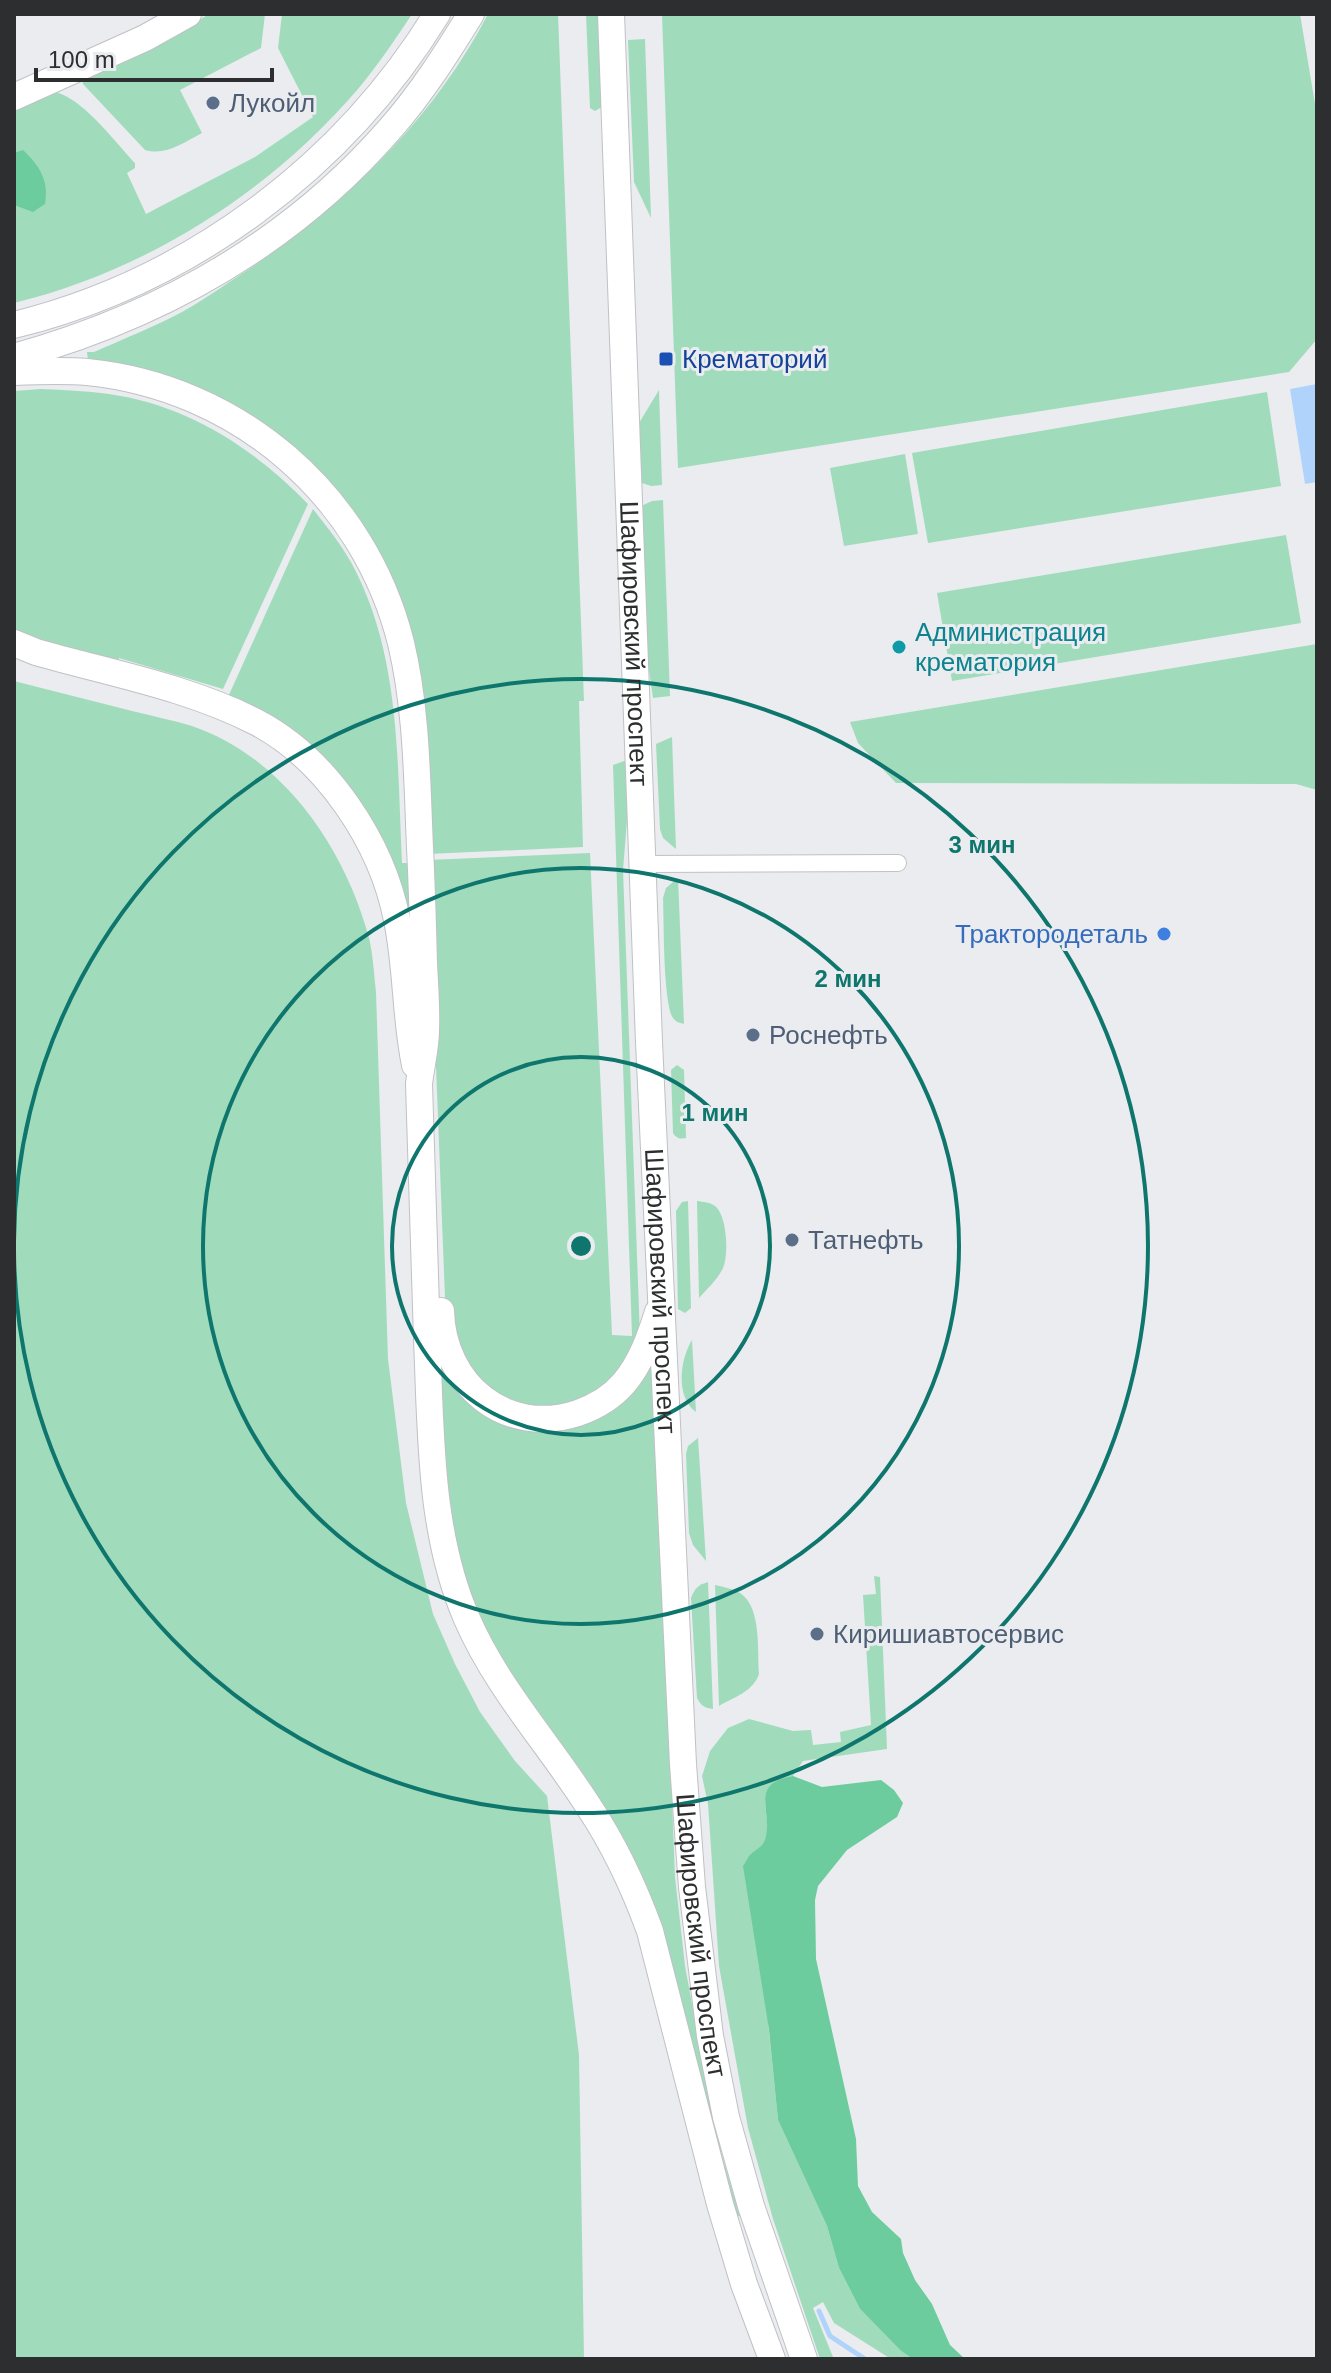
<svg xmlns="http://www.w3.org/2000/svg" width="1331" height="2373" viewBox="0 0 1331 2373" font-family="Arial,sans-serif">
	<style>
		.green { fill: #a0dcbc }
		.forest { fill: #6dcc9d }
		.water { fill: #b0d3fc }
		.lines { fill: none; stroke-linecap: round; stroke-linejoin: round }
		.stream { stroke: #b0d3fc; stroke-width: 5 }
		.street-casing { stroke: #bfc1c4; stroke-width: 18 }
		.primary-casing { stroke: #bfc1c4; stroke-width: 28 }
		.street { stroke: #fff; stroke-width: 16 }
		.primary { stroke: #fff; stroke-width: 26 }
		.ring { fill: none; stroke: #0f766e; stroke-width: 4 }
		.service-dot { fill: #5c6f8a; stroke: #eaecef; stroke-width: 3 }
		.transit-dot { fill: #1a4fb4; stroke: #eaecef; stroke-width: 3 }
		.culture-dot { fill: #0f9aa8; stroke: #eaecef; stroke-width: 3 }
		.shop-dot { fill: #3f7fe0; stroke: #eaecef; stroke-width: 3 }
		.labels { text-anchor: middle; stroke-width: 6; stroke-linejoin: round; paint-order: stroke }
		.service-label { font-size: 26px; fill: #4e5e75; stroke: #eaecef; text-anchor: start }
		.transit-label { font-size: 26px; fill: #164399; stroke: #eaecef; text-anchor: start }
		.culture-label { font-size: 26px; fill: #0d838f; stroke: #eaecef; text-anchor: start }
		.street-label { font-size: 26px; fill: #2d2e2f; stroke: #eaecef }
		.shop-label { font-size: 26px; fill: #366cbe; stroke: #eaecef; text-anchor: end }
		.centre { fill: #0f766e; stroke: #eaecef; stroke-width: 4 }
		.ring-label { font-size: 24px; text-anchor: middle; font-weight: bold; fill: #0f766e; stroke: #eaecef; stroke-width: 6; stroke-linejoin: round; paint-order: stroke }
	</style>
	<rect width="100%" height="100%" fill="#eaecef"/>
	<g class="green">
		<path d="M209 14H265L261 48 180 90 202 133C183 143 166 156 145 150L83 84 82 77 180 32Z"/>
		<path d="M282 14H412C395 40 378 65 358 89 270 192 146 271 14 303V108C24 103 38 94 49 92 76 89 117 144 135 163V168L127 173 146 214 255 157 313 117 278 48Z"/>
		<path d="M488 14H558L584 701H579L583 847 428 854 401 615 264 428 220 398 190 384 161 374 88 361 87 352H94C123 339 154 327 182 312 200 302 217 290 234 279 337 212 431 124 488 14Z"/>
		<path d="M586 14H598L602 107 595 111 590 108Z"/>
		<path d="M662 14H1300L1317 116V339L1289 372 678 468Z"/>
		<path d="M645 39 651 218 634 182 628 40Z"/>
		<path d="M41 389C64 390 86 391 109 394 187 405 254 448 308 504L223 689 119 658 117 664 14 631V391Z"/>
		<path d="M659 390 662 485 651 486 639 482 636 428Z"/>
		<path d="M1267 392 1281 486 928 543 912 453Z"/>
		<path d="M905 454 918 534 844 546 830 468Z"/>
		<path d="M663 500 670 696 653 698 645 641 639 507 652 501Z"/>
		<path d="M313 509C327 527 341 544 352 564 401 655 397 762 402 863H408L410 914 407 915 388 858 228 697Z"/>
		<path d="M1286 535 1301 623 952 681 937 593Z"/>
		<path d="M1317 644V790L1296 784 896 783 858 743 850 722Z"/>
		<path d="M14 681C53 691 93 701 132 711 152 716 172 720 192 726 283 757 345 848 369 938 373 955 374 974 376 992L388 1359 406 1503 433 1614 455 1664 480 1712 515 1761 547 1796 579 2055 584 2359H14Z"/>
		<path d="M672 737 676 849 663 838 660 829 656 744Z"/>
		<path d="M627 760 631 770 623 870 640 1338 606 1393 554 1413 483 1391 446 1324 428 860 590 853 612 1335 632 1336 613 765Z"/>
		<path d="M678 878 684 1024C678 1022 677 1023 673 1018 663 1002 664 921 663 898L666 888Z"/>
		<path d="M677 1065 684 1070 686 1138C680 1139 677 1139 673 1133L671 1070Z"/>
		<path d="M688 1201 691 1308 685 1313 678 1309 676 1211 682 1202Z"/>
		<path d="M697 1201C703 1202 710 1202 715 1206 727 1215 729 1255 723 1268 718 1279 707 1289 699 1298Z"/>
		<path d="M692 1340 696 1412C675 1397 680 1359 692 1340Z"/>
		<path d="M647 1363 655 1364 675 1877 685 1966 703 2063 722 2156 740 2216 735 2217 670 1969 471 1608 459 1565 448 1498 439 1372 445 1368 536 1428Z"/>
		<path d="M698 1438 706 1561 693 1545 689 1533 686 1454 688 1446Z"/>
		<path d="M874 1576 880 1577 887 1749 803 1761 793 1776C741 1784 782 1825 761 1847 758 1850 754 1852 751 1854L778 2120 827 2226 839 2268 860 2309 901 2351 913 2359H891L834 2323 823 2302 813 2308 833 2357 820 2359 773 2219 748 2128 719 1966 708 1804 702 1776 710 1751 728 1728 749 1719 793 1731 811 1730 813 1745 841 1742 840 1732 871 1725 863 1595 876 1594Z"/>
		<path d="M708 1582 713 1709C705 1708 701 1706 697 1698L691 1598C695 1588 698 1585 708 1582Z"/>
		<path d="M715 1585C724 1587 733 1589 740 1593 762 1607 757 1651 759 1674 753 1692 734 1697 719 1706Z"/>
	</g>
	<g class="forest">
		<path d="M23 150C40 166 49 181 45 204L33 212 14 205V153Z"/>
		<path d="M793 1776 822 1787 881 1780 894 1790 903 1803 897 1817 847 1850 818 1886 815 1900 816 1959 856 2139 858 2186 872 2212 901 2239 903 2253 915 2280 932 2304 950 2345 965 2359H913L901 2351 860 2309 839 2268 827 2226 778 2120 769 2030 743 1866C746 1862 747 1858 750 1855 757 1848 764 1847 766 1836 772 1810 749 1783 793 1776Z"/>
	</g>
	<path class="water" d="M1317 384V482L1305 484 1290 389Z"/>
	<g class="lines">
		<path class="stream" d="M819 2311 830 2336 865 2359"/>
		<g class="street-casing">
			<path id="street" d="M644 864 898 863"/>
		</g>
		<g class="primary-casing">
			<g id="primary">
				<path id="s1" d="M611 14 649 1042 683 1764 692 1887 710 2036 726 2117 751 2206 804 2359"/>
				<path d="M14 97 145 38 188 14"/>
				<path d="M14 325C189 282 343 167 437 14"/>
				<path d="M14 357C161 316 289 245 390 129 421 94 447 53 471 14"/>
				<path d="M14 372C38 371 63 370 87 372 238 387 364 495 401 643 417 710 417 780 420 848 422 887 423 925 424 963 425 985 427 1008 426 1030 426 1048 421 1066 419 1084 422 1169 424 1254 427 1339 431 1432 429 1532 467 1619 497 1688 549 1744 589 1807 615 1846 634 1887 650 1931L720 2204 744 2284 772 2359"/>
				<path d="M14 643 36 652C109 673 188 687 256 722 327 759 382 843 397 920 407 968 405 1017 415 1065"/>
				<path d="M441 1311C443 1384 505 1437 578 1413 595 1407 612 1397 624 1383 641 1363 650 1337 658 1312"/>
			</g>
		</g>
		<use href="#street" class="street"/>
		<use href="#primary" class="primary"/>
	</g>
	<g class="ring">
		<circle cx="581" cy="1246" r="189"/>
		<circle cx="581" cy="1246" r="378"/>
		<path d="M14 1241A567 567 0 1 1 14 1251"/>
	</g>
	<g class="service-dot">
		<circle cx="213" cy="103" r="8"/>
		<circle cx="753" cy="1035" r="8"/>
		<circle cx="792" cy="1240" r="8"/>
		<circle cx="817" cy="1634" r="8"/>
	</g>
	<rect class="transit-dot" x="658" y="351" width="16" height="16" rx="4"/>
	<circle class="culture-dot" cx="899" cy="647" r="8"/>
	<circle class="shop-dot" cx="1164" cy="934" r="8"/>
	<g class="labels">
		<g class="service-label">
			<text x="229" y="112">Лукойл</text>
			<text x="769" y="1044">Роснефть</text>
			<text x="808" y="1249">Татнефть</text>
			<text x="833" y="1643">Киришиавтосервис</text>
		</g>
		<g class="transit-label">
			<text x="682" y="368">Крематорий</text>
		</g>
		<g class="culture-label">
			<text x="915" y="641">Администрация<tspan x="915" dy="30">крематория</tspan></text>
		</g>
		<g class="street-label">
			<text dy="9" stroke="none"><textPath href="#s1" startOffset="630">Шафировский проспект</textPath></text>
			<text dy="9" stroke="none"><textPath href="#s1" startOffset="1278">Шафировский проспект</textPath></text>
			<text dy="9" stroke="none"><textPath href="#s1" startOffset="1924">Шафировский проспект</textPath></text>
		</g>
		<g class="shop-label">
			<text x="1148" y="943">Трактородеталь</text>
		</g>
	</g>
	<circle cx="581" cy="1246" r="12" class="centre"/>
	<g class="ring-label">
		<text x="982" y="853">3 мин</text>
		<text x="848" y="987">2 мин</text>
		<text x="715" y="1121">1 мин</text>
	</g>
	<rect width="1331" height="2373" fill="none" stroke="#2d2e2f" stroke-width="32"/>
	<path d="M36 68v12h236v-12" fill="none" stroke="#2d2e2f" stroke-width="4"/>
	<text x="48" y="68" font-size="24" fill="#2d2e2f" stroke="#eaecef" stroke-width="6" paint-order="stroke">100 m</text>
</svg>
